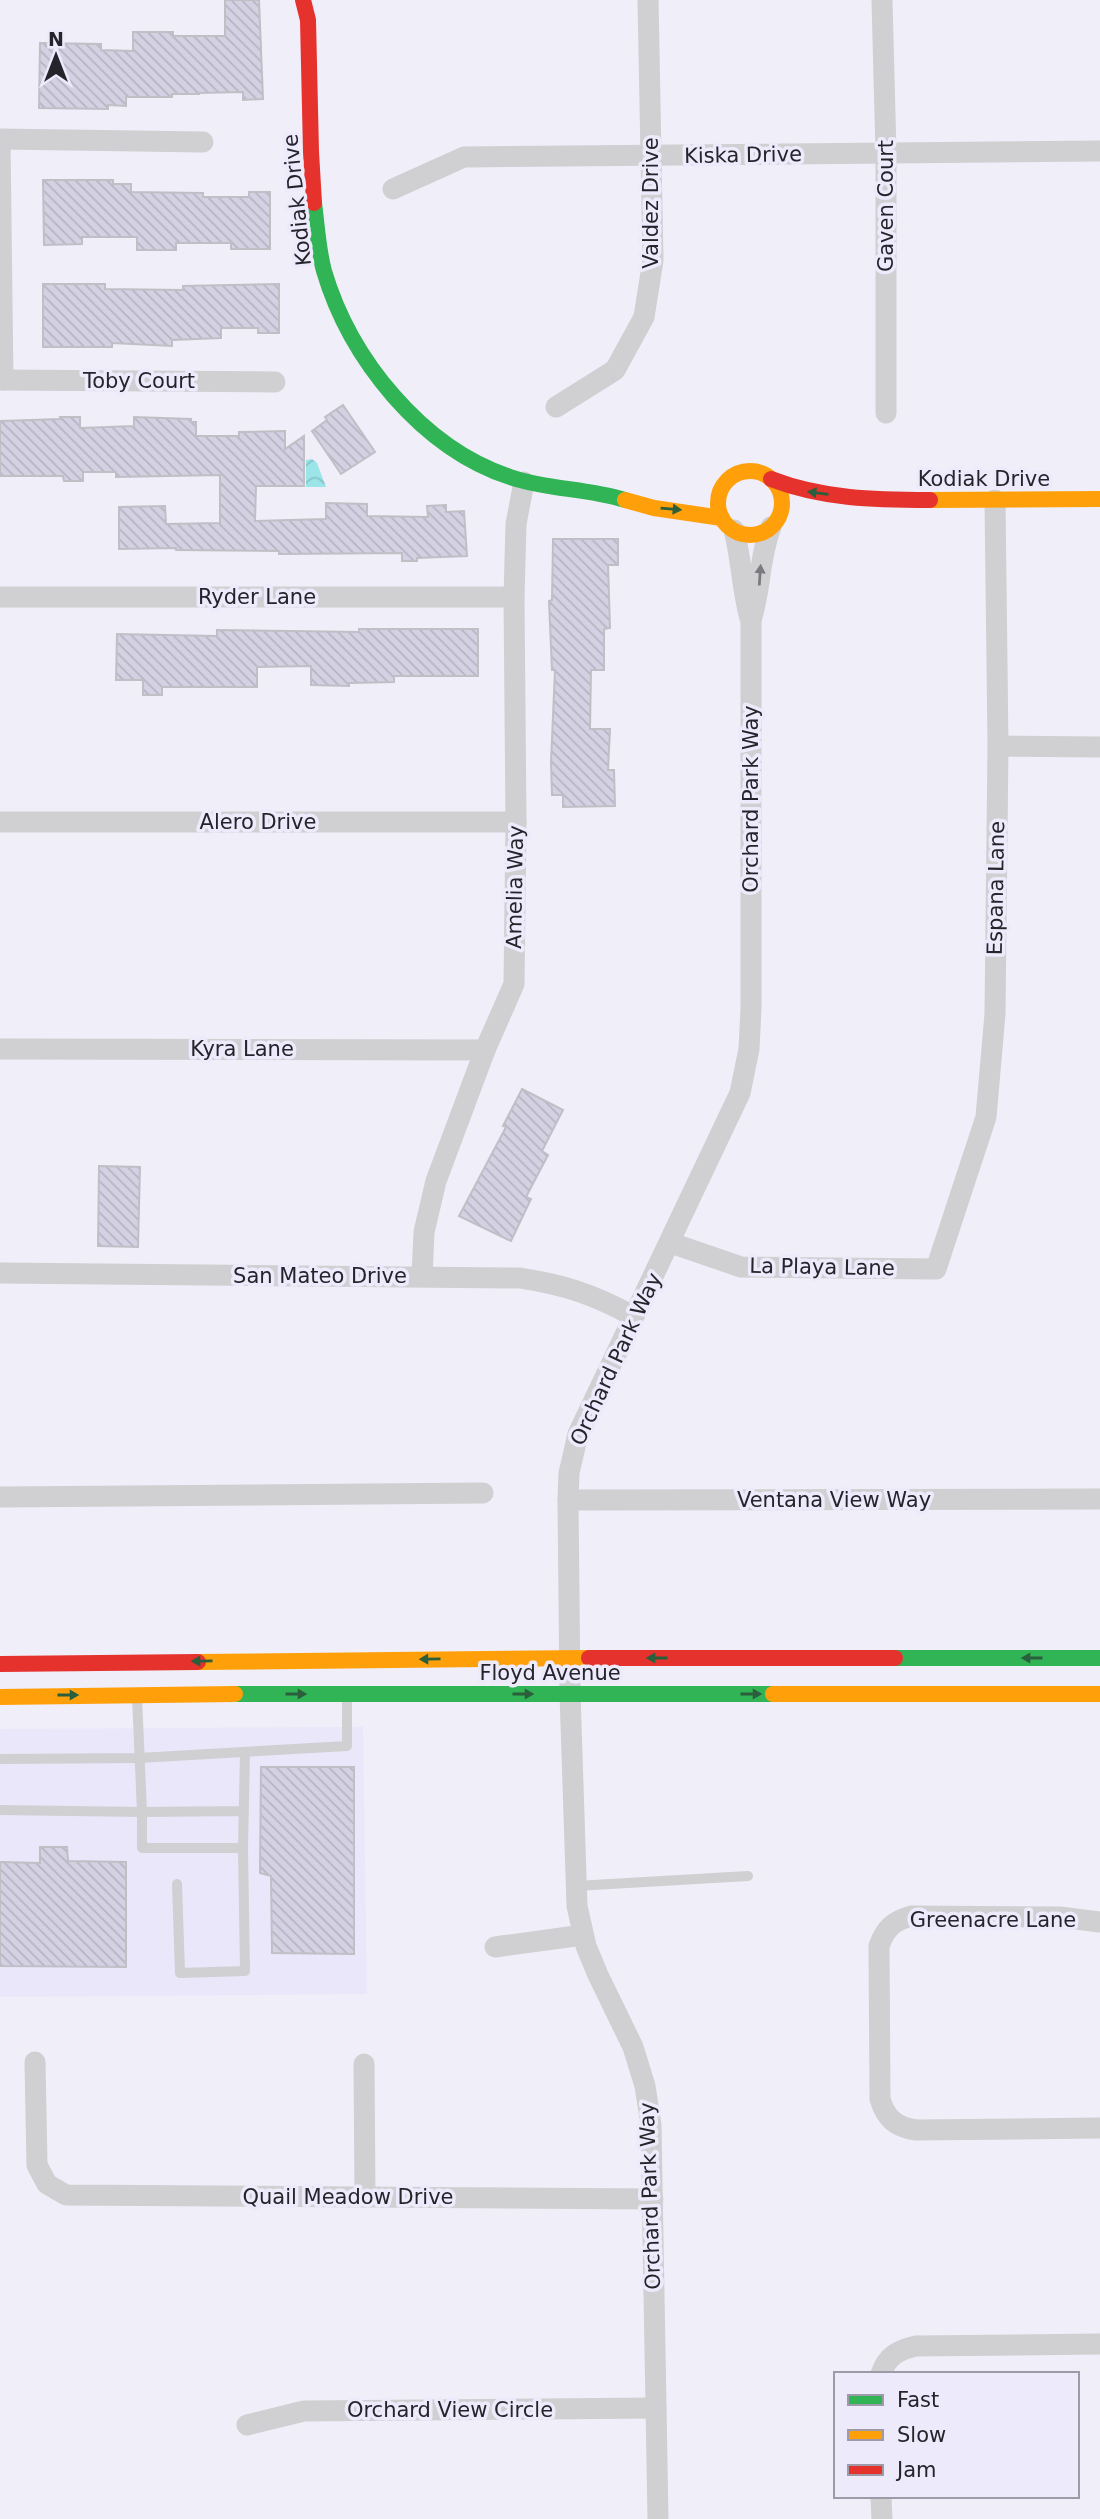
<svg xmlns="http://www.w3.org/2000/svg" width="1100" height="2519" viewBox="0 0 1100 2519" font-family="'DejaVu Sans',sans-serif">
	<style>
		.built { fill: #eae7fa }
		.water { fill: url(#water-waves) }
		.building { fill: url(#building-back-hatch); stroke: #c0bfc6; stroke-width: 2 }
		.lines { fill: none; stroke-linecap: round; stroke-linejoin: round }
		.lane { stroke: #d0cfd2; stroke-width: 10 }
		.street { stroke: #d0cfd2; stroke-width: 21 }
		.fast { stroke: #30b455; stroke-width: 16 }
		.slow { stroke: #ff9f0a; stroke-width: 16 }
		.jam { stroke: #e5322d; stroke-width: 16 }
		.oneway { fill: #2a5e3c }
		.oneway2 { fill: #7b7a7e }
		.labels { text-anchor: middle; stroke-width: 7; stroke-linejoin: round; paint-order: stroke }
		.street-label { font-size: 21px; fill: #26242b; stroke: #edeafc }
	</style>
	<defs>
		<pattern id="water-waves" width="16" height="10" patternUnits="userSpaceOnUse" patternTransform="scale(1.75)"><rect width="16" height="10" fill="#9be4e8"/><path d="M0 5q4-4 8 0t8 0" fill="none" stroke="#85c3c7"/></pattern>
		<pattern id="building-back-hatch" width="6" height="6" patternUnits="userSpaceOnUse" patternTransform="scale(1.75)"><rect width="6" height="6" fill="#d4d1e3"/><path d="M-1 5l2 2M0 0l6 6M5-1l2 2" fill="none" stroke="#b6b3c3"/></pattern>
	</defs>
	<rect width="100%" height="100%" fill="#f0eef8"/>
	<path class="built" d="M363 1727 367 1994 0 1997V1729Z"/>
	<path class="water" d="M312 459 317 463 326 487H306V460Z"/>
	<g class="building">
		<path d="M225 0H259L263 99 243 100V92L199 93V94H172V97H126V106L108 105V109L39 108 40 43 101 44V50L133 51V32H173V36H225Z"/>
		<path d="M43 180H113V184H131V192L203 193V197H249V192H270V249H231V243H176V250H137V237H82V244L44 245Z"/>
		<path d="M43 284H105V289L183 290V286L279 284V333H258V328H221V338L172 340V346L112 343V347H43Z"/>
		<path d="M343 405 375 452 341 474 312 431 327 420 325 417Z"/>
		<path d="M60 417H80V428L134 426V417L191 419V422H196V436H239V432L285 431V449L304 436V486H256L255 521 326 519V503L367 504V516L428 517 427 506 446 505V512L464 511 467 556 417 558V561H402V553L279 554V551L176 550V548L119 549V507L165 506 166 524 220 523V475L116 477V472H83V481H64L63 476H0V421L61 419Z"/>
		<path d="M553 539H618V565H608L610 628 604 629V670H591L590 729H610L608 770H614L615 806 563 807V795H552L551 762 555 670H552L549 601 552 600Z"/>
		<path d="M359 629H478V676H394V682L349 683V686L311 685V666L257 667V687H162V695H143V680H116L117 634 217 636V630L359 632Z"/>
		<path d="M522 1089 563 1110 542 1151 548 1155 526 1197 531 1199 511 1241 459 1216 506 1127 503 1126Z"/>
		<path d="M99 1166 140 1167 138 1247 98 1246Z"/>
		<path d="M261 1767H354V1954L272 1953 271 1876 260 1873Z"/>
		<path d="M40 1847H67L68 1861 126 1862V1967L0 1966V1862L40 1863Z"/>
	</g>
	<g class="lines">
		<g class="lane">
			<path d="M0 1759 139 1758 347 1746V1697"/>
			<path d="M0 1810 142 1812 137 1697"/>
			<path d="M244 1811 142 1812V1848H243L245 1752"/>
			<path d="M177 1884 180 1973 245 1971 243 1848"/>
			<path d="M576 1886 748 1876"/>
		</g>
		<g class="street">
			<path d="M882 0 886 153V413"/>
			<path d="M0 139 203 142"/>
			<path d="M0 141 3 380"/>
			<path d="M393 189 464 157 1100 151"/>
			<path d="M0 380 275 382"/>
			<path d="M556 407 615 370 644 317 653 260 648 0"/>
			<path d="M0 597H514"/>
			<path d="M751 620C761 590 759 557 771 527"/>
			<path d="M998 746 1100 747"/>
			<path d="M0 822H516"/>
			<path d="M0 1049 485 1050"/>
			<path d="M671 1243 741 1267 936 1269 986 1117 995 1014 998 746 995 500"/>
			<path d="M0 1273 520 1278C564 1285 593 1294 633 1316"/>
			<path d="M422 1276 424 1232 436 1181 485 1050 514 984 516 822 514 597 516 524 524 482"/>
			<path d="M0 1497 483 1493"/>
			<path d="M568 1500 1100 1499"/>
			<path d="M1100 1922 1060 1917 911 1916C893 1921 885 1929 879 1946L880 2099C886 2119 896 2127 916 2130L1100 2128"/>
			<path d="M495 1947 583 1935"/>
			<path d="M35 2062 37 2165 47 2184 66 2195 653 2199"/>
			<path d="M364 2064 365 2197"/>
			<path d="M881 2374C887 2356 898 2350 916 2346L1100 2344"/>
			<path d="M247 2425 304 2411 656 2408"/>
			<path d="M881 2496 882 2519"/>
			<path d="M658 2519 651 2125 645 2086 633 2047 598 1975 586 1946 577 1906 570 1694 568 1500 569 1473 578 1434 740 1093 749 1049 751 1008V622C742 592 742 561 734 530"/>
		</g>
		<g class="fast">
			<path d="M314 203C317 225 318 249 324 271 350 359 422 448 510 477 548 490 588 488 625 500"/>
			<path d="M895 1658H1100"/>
			<path d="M235 1694H773"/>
		</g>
		<g class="slow">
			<circle cx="750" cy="503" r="32"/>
			<path d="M625 500 654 508 722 518"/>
			<path d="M930 500 1100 499"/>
			<path d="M198 1662 589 1658"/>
			<path d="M773 1694H1100"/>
			<path d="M0 1697 235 1694"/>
		</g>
		<g class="jam">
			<path d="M303 0 308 20 311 152 314 203"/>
			<path d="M771 479C823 499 875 500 930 500"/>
			<path d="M589 1658H895"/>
			<path d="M0 1664 198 1662"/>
		</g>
	</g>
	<defs><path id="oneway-solid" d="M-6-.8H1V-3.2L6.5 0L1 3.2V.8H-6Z" transform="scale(1.75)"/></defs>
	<g class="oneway">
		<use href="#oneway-solid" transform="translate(818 493) rotate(-173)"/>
		<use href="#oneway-solid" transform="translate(671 509) rotate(5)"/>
		<use href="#oneway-solid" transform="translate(657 1658) rotate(-180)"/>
		<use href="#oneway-solid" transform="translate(1032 1658) rotate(-180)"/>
		<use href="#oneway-solid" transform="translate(430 1659) rotate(179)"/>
		<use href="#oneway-solid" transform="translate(202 1661) rotate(179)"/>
		<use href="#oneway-solid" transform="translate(296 1694)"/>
		<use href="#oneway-solid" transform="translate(523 1694)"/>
		<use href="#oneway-solid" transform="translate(751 1694)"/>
		<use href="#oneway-solid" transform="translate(68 1695)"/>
	</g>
	<use class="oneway2" href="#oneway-solid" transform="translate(760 575) rotate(-86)"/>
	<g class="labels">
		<g class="street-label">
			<text transform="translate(743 155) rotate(-1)" y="7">Kiska Drive</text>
			<text transform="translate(297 200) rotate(-96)" y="7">Kodiak Drive</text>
			<text transform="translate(651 203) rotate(-90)" y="7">Valdez Drive</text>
			<text transform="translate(886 206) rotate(-90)" y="7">Gaven Court</text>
			<text x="139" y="388">Toby Court</text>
			<text x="984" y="486">Kodiak Drive</text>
			<text x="257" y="604">Ryder Lane</text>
			<text transform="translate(751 799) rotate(-90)" y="7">Orchard Park Way</text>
			<text x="258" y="829">Alero Drive</text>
			<text transform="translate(515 887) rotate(-89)" y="7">Amelia Way</text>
			<text transform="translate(996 888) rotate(-89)" y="7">Espana Lane</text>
			<text x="242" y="1056">Kyra Lane</text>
			<text transform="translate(822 1267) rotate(1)" y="7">La Playa Lane</text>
			<text x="320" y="1283">San Mateo Drive</text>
			<text transform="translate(616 1359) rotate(-65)" y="7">Orchard Park Way</text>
			<text x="834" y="1507">Ventana View Way</text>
			<text x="550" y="1680">Floyd Avenue</text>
			<text x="993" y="1927">Greenacre Lane</text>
			<text transform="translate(650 2196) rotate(-92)" y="7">Orchard Park Way</text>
			<text x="348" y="2204">Quail Meadow Drive</text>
			<text x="450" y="2417">Orchard View Circle</text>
		</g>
	</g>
	<rect x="834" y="2372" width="245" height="126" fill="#edeafc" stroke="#9d9ba8" stroke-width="2"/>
	<rect x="848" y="2395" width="35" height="10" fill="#30b455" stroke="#9d9ba8" stroke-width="2"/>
	<text x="897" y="2407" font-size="21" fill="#26242b">Fast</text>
	<rect x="848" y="2430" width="35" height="10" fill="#ff9f0a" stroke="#9d9ba8" stroke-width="2"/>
	<text x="897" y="2442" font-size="21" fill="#26242b">Slow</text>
	<rect x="848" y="2465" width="35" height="10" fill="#e5322d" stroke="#9d9ba8" stroke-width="2"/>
	<text x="897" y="2477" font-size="21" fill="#26242b">Jam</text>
	<g transform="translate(56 56)" stroke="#edeafc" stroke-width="5" paint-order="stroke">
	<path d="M0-5L12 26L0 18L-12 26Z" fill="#26242b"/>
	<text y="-10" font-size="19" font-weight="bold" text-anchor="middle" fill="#26242b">N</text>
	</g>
</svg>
